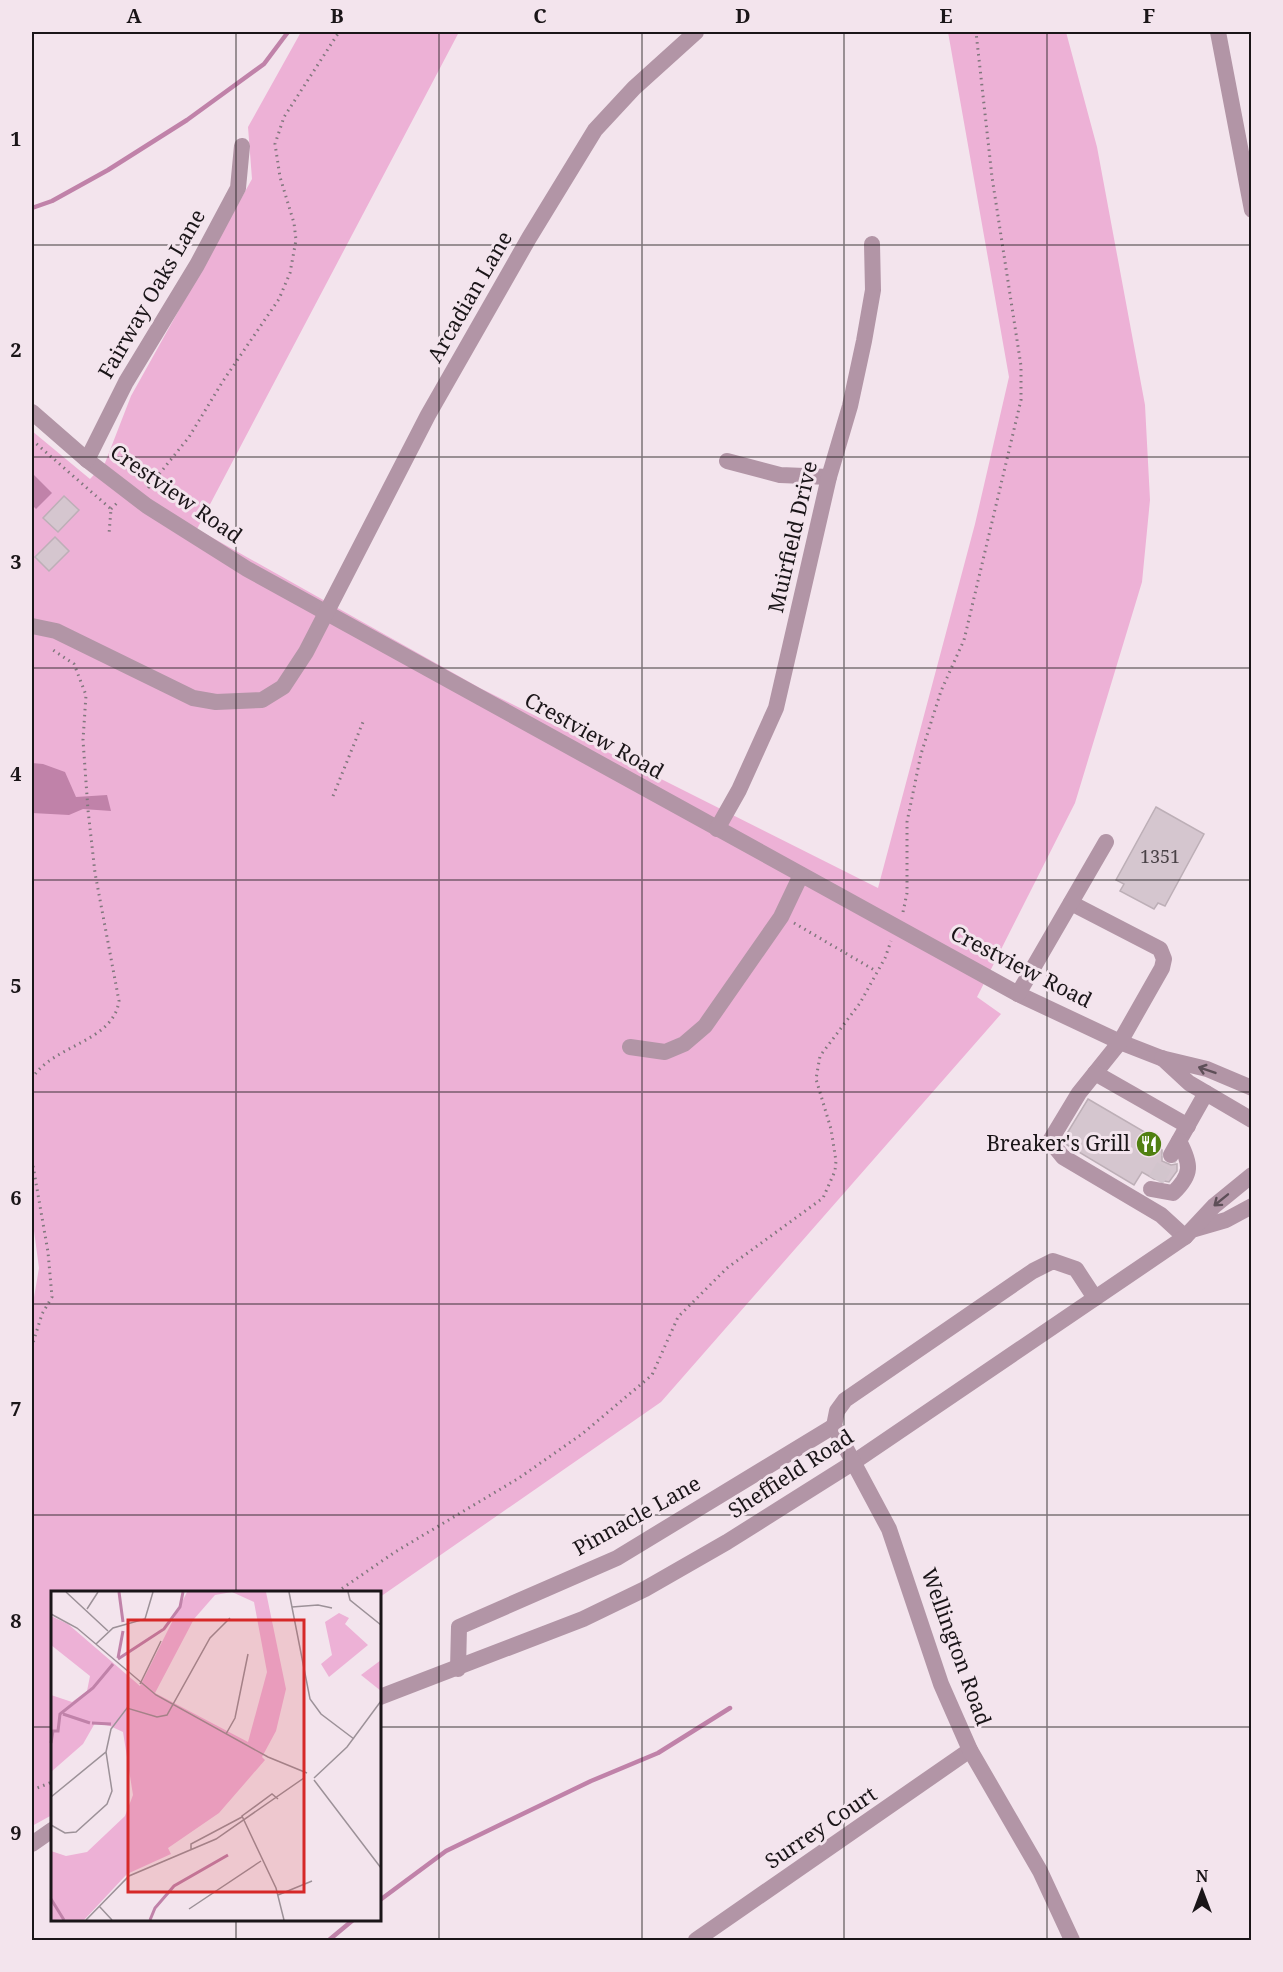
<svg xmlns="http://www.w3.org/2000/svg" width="1283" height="1972" viewBox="0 0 1283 1972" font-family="'Noto Serif',serif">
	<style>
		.green { fill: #edb1d6 }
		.water { fill: #c082a9 }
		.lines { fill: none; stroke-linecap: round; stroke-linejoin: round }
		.stream { stroke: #c082a9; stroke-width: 4.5 }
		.building { fill: #d5c6cf; stroke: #bdafb7; stroke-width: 1.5 }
		.minor-tunnel { stroke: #d2c5cd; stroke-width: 16; stroke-dasharray: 16 8; stroke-linecap: butt }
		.path { stroke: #81777d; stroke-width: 3; stroke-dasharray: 1.5 4.5; stroke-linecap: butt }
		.minor { stroke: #b295a6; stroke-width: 16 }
		.oneway { stroke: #5e4f58 }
		.grid { fill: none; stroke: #1a1518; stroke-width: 1.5; stroke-opacity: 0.55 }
		.labels { text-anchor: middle; stroke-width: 6; stroke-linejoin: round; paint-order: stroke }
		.number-label { font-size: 18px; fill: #494146 }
		.street-label { font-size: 21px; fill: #1a1518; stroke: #f3e4ed }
		.poi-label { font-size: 21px; fill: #1a1518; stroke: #f3e4ed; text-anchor: end }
		.inset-river { fill: none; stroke: #c082a9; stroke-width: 3 }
		.inset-road { fill: none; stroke: #9c9198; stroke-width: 1.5 }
		.view { fill: #d62828; fill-opacity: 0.15; stroke: #d62828; stroke-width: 3 }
		.inset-edge { fill: none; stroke: #1a1518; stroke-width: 3 }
		.neatline { fill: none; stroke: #1a1518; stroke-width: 2 }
		.grid-label { font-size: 20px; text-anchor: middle; font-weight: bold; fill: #1a1518 }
	</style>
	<rect width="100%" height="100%" fill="#f3e4ed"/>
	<path class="green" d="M301 32H459L197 529 480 688 878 888 975 524 1009 377 948 32H1066L1097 147 1145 405 1150 500 1142 582 1075 803 977 997 1001 1014 661 1402 380 1597V1592H52V1815L32 1826V1309L39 1268 32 1216V431L90 479 105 463 131 396 252 179 248 127Z"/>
	<g class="water">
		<path d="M32 473 52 493 36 509 32 505Z"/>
		<path d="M32 763 43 764 65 772 76 797 107 795 111 811 83 809 69 815 32 813Z"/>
	</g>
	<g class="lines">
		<g class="stream">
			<path d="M32 208 52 201 108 170 187 120 264 64 288 32"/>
			<path d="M380 1900 446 1851 591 1781 658 1753 730 1708"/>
			<path d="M329 1940 353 1920"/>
		</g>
	</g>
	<g class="building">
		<path d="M64 496 79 510 58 532 43 518Z"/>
		<path d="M55 537 69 551 49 571 35 557Z"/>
		<path d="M1156 807 1204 834 1165 906 1158 903 1154 909 1120 891 1124 884 1116 880Z"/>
		<path d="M1088 1099 1160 1141 1157 1147 1162 1150V1161L1171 1165 1177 1164V1171L1169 1182 1154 1179 1142 1172 1134 1185 1067 1145 1063 1140Z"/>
	</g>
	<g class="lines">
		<path class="minor-tunnel" d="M1156 1180 1171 1155"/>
		<g class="path">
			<path d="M32 440 111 509 109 534"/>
			<path d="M148 488 189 437 223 381 279 299 290 273 296 240 294 223 280 177 275 144 284 117 339 32"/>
			<path d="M111 509 118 502"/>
			<path d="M333 796 363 722"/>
			<path d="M903 912 907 893V822L921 754 941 691 964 640 1021 400V366L992 177 976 32"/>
			<path d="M794 923 876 971"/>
			<path d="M32 1079C51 1045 113 1043 119 1001L95 873 88 810 83 740 86 695 74 664 50 648"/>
			<path d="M32 1160 48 1252 52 1297 42 1314 32 1346"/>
			<path d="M337 1592 395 1552 519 1478 582 1434 652 1375 678 1317 727 1268 823 1198 835 1171 836 1161 831 1129 816 1079 820 1056 860 1003 885 958 891 941"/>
			<path d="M32 1790 52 1782"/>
		</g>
		<g class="minor">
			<path d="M1218 32 1252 210"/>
			<path d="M32 412 87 460 147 506 247 569 1018 994 1120 1042 1161 1058 1207 1069 1252 1088"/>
			<path d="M87 460 126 382 197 265 238 188 242 146"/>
			<path d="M727 461 780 475 829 477"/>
			<path d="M32 626 56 631 193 698 216 702 262 700 283 687 306 652 428 415 529 238 595 130 634 88 696 32"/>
			<path d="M717 829 739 790 776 708 829 477 850 406 864 341 873 290 872 244"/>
			<path d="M1071 903 1160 949 1164 959 1162 968 1120 1042 1079 1093 1050 1141 1063 1157 1161 1215 1185 1237"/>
			<path d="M1018 994 1106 842"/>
			<path d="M630 1047 665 1052 684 1044 705 1026 781 917 801 875"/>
			<path d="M1162 1058 1189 1083 1252 1120"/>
			<path d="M1095 1073 1188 1126"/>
			<path d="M1171 1155 1206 1093"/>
			<path d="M1151 1189 1173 1193C1193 1174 1191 1164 1179 1141"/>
			<path d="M1195 1229 1226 1220 1252 1206"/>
			<path d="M458 1669 459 1627 617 1558 834 1426"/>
			<path d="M380 1697 583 1619 645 1589 727 1542 854 1462 1185 1237 1214 1206 1252 1175"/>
			<path d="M32 1844 52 1830"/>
			<path d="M696 1940 970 1750"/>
			<path d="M1072 1940 1040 1871 970 1750 941 1684 889 1529 834 1426 837 1411 845 1400 1033 1271 1053 1261 1076 1269 1095 1298"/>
		</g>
	</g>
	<defs><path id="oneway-shaft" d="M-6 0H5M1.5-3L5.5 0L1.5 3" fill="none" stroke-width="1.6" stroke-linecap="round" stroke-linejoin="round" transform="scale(1.5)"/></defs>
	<g class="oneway">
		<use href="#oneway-shaft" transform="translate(1207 1070) rotate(-161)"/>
		<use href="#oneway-shaft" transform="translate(1221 1200) rotate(141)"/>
	</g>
	<path class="grid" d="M236 32V1592M439 32V1940M642 32V1940M844 32V1940M1047 32V1940M32 245H1252M32 457H1252M32 668H1252M32 880H1252M32 1092H1252M32 1304H1252M32 1515H1252M32 1727H52M380 1727H1252M236 1920V1940"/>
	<defs>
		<g id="restaurant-disc" transform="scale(1.35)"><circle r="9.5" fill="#508011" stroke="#f3e4ed"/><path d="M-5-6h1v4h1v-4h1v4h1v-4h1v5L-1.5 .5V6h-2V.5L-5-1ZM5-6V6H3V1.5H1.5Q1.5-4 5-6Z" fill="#fff"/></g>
	</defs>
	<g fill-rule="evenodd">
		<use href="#restaurant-disc" x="1149" y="1144"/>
	</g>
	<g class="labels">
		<g class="number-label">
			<text x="1160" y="863">1351</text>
		</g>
		<g class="street-label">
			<text transform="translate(152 294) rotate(-60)" y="7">Fairway Oaks Lane</text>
			<text transform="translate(470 297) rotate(-60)" y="7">Arcadian Lane</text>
			<text transform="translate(176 494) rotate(35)" y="7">Crestview Road</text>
			<text transform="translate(793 537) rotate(-77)" y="7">Muirfield Drive</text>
			<text transform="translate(594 736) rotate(29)" y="7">Crestview Road</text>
			<text transform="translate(1021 967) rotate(27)" y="7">Crestview Road</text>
			<text transform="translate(791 1474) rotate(-33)" y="7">Sheffield Road</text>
			<text transform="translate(637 1516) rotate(-29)" y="7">Pinnacle Lane</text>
			<text transform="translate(956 1647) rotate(70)" y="7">Wellington Road</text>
			<text transform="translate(821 1828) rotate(-34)" y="7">Surrey Court</text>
		</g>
		<g class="poi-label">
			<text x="1130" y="1151">Breaker's Grill</text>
		</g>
	</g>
	<g transform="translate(51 1591)">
		<rect width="330" height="330" fill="#f3e4ed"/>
		<path d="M136 1H215L235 98 225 140 211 166 214 169 168 222 117 257 120 263 76 283 33 329H0V260L15 265 36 261 74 225 82 204 72 141 59 135 44 132 32 153 0 181V104L21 111 36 100 39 85 0 54V25L17 33 89 95ZM181 1 203 11 216 81 197 151 104 102 143 28 164 4ZM288 22 298 27 294 33 317 54 278 86 270 73 281 64 274 31ZM330 69V100L310 84Z" fill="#edb1d6" fill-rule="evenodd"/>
		<path class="inset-river" d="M68 1 72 31M67 67 72 40M67 68 113 38 129 16 132 1M12 123 39 132M41 132 60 133M0 152 2 140H7L9 123 42 97 62 73M0 308 13 329M99 329 104 317 123 295 177 264"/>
		<path class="inset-road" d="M15 1 57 40M238 1 259 108 270 123 303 148M297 1 299 9 330 34M241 16 267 14 281 17M36 18 47 1M0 23 26 37 105 104 217 166 256 182M45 53 62 37 94 28 102 1M89 93 110 50M175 143 184 127 197 63M55 161 60 138 76 117 106 126 116 124 159 47 179 27M263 187 296 156 330 110M263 189 330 277M0 206 55 161 61 200 56 213 25 241 14 242 0 234M227 208 221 203 191 225 225 297 233 329M140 259V253L191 226M227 304 261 290M48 315 61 329M138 318 210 270M35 329 78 285 165 248 253 187"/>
		<path class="view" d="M77 29H253V301H77Z"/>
		<rect width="330" height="330" class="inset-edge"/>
	</g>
	<rect width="1283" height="1972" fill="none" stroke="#f3e4ed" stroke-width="66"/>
	<g transform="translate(1202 1891)" stroke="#f3e4ed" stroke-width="4.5" paint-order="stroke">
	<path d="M0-4.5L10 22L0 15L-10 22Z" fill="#1a1518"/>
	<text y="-9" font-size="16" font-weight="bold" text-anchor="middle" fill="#1a1518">N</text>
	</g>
	<rect x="33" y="33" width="1217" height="1906" class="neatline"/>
	<g class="grid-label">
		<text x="134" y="23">A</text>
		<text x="337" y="23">B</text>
		<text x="540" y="23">C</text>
		<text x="743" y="23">D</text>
		<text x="946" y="23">E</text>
		<text x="1149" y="23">F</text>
		<text x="16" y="146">1</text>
		<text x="16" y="357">2</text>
		<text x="16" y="569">3</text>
		<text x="16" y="781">4</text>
		<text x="16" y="993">5</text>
		<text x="16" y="1205">6</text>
		<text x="16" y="1416">7</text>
		<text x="16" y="1628">8</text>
		<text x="16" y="1840">9</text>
	</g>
</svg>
